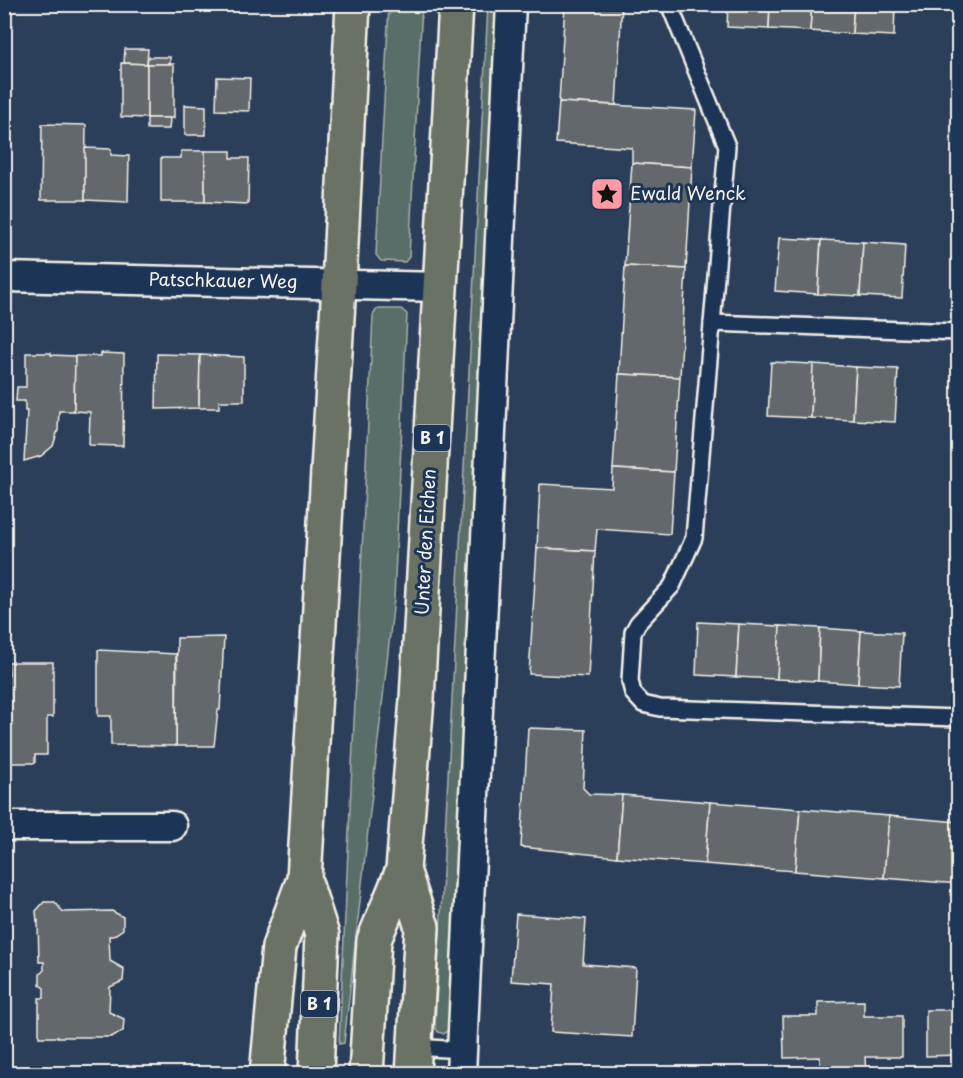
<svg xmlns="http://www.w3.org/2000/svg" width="963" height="1078" viewBox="0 0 963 1078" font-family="'Playpen Sans',sans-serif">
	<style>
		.green { fill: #5a6e69; stroke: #a7b0a8; stroke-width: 1.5 }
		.building { fill: #62676c; stroke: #f4f1e8; stroke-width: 1.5 }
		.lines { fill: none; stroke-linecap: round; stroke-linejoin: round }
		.lane-casing { stroke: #f4f1e8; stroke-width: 20 }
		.street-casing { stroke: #f4f1e8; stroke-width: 33 }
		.primary-casing { stroke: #f4f1e8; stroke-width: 38 }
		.lane { stroke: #1d3557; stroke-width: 15 }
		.street { stroke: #1d3557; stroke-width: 28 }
		.primary { stroke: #6b7165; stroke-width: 33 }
		.labels { text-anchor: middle; stroke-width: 6; stroke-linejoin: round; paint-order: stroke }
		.shield { fill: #1d3557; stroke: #b4b9bc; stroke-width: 1.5 }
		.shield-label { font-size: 16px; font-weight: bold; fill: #f4f1e8 }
		.poi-label { font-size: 18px; fill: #f4f1e8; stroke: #1d3557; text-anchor: start }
		.street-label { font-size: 18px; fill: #f4f1e8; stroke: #1d3557 }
	</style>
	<rect width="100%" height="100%" fill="#2b3f5b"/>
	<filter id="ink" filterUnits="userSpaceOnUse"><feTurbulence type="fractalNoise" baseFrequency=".0167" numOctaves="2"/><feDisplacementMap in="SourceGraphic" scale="12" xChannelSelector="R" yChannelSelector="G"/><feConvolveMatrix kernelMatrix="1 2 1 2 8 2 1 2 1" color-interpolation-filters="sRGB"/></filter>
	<g filter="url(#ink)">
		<g class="green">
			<path d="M389 5H422L409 257 405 262 381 261 376 255Z"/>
			<path d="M488 5H501L449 1029 444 1034 438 1032 435 1027Z"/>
			<path d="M377 309H401L407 314 394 599 344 1043 339 1044 373 315Z"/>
		</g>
		<g class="building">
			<path d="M565 4H622L616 105 559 102Z"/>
			<path d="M728 4H770L769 29 727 27Z"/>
			<path d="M770 4H812L810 31 769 29Z"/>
			<path d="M812 4H854L852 34 810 31Z"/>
			<path d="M854 4H895L894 36 852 34Z"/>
			<path d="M125 49H148L147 64 124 63Z"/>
			<path d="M148 57H170V64H147Z"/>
			<path d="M121 63 147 64V118L121 117Z"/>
			<rect x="147" y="64" width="27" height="54"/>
			<path d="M217 77 250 78 249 111 216 110Z"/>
			<path d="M559 102 696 110 692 167 632 163V148L556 143Z"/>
			<path d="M185 105 206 106V135H185Z"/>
			<path d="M147 118H170L169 129H147Z"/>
			<path d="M42 124 86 125 85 200H41Z"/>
			<path d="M4 140H9L8 199H4Z"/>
			<path d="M85 148 111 149V155L129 156 128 202 85 200Z"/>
			<path d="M181 151H205V202H161V158H181Z"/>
			<path d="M205 151H231V158H249L248 204 205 202Z"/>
			<path d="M632 163 692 167 686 269 625 266Z"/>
			<path d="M779 238 821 240 818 294 775 291Z"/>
			<path d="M821 240 863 242 860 296 818 294Z"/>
			<path d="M863 242 905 245 902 298 860 296Z"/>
			<path d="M625 266 686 269 680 377 619 374Z"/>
			<path d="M26 353H51V355L75 356 74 411H59L58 430 53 446 41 456 24 461 27 411H25V401H16L17 387H26Z"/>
			<path d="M101 353 124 354 123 446 89 445 90 412 74 411 75 356H101Z"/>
			<path d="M157 354 200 355 199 408 156 409Z"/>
			<path d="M200 355 244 357V401H219V408H199Z"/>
			<path d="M771 362 813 364 811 418 768 416Z"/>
			<path d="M813 364 856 367 853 420 811 418Z"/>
			<path d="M856 367 898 369 895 422 853 420Z"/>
			<path d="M619 374 680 377 674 472 613 469Z"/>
			<path d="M613 469 674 472 670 534 597 529 595 551 537 548 540 484 612 488Z"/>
			<rect x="4" y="547" width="3" height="37"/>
			<path d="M537 548 595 551 588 677 529 674Z"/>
			<path d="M698 622 739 624 736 677 696 675Z"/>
			<path d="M739 624 780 626 777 679 736 677Z"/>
			<path d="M780 626 820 628 818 681 777 679Z"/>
			<path d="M820 628 861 631 858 684 818 681Z"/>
			<path d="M861 631 902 633 899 686 858 684Z"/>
			<path d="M224 637 220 710H218L214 746H176L177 638Z"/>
			<path d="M98 650 176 654V746L111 745V716H98Z"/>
			<path d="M8 662H53V717H47V755H35V763H5L4 675H9Z"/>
			<path d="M528 728 586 730 583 788 589 794 622 795 617 857 521 847Z"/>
			<path d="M622 795 710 802 705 864 617 857Z"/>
			<path d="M710 802 800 809 795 871 705 864Z"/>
			<path d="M800 809 889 816 884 878 795 871Z"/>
			<path d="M889 816 958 822V884L884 878Z"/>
			<path d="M44 902H55L63 912 112 911 123 917V929L113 936H109L110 961 124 969 123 981 110 987 109 1012 124 1019 123 1031 111 1037H39V998H44V988L40 985V974L44 970V962H39L38 921 37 922 36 911Z"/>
			<path d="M516 914 586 919 583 964 636 968 632 1037 551 1032 554 984 511 981Z"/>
			<path d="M864 1001V1016H902V1057H865L866 1074H820V1057L784 1058 783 1016H818V1002Z"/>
			<path d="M926 1010H958V1055L926 1056Z"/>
		</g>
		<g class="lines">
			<g class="lane-casing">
				<g id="lane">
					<path d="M669 4 727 146 694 538 672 586 638 623 633 632 630 681 633 693 643 704 660 708 958 718"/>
					<path d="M712 323 958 332"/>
					<path d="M414 1047 462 1050"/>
				</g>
			</g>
			<g class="street-casing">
				<g id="street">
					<path d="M4 277 441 287"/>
					<path d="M4 826H172"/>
					<path d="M461 1074 511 4"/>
				</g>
			</g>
			<g class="primary-casing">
				<g id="primary">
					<path d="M403 870 422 927 413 1074"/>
					<path d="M267 1074 279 947 304 879"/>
					<path d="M316 1074 322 935 304 879 339 284 353 4"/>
					<path d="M366 1074 374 940 403 870 417 699 456 4"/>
				</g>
			</g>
			<use href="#lane" class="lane"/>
			<use href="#street" class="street"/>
			<use href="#primary" class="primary"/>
		</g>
	</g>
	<defs>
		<g id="sight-square" transform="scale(1.725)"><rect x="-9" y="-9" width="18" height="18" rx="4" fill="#ff9aa2" stroke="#1d3557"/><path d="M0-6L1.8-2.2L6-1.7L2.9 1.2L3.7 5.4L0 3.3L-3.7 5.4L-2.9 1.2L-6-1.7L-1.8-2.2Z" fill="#111"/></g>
	</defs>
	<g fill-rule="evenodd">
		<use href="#sight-square" x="607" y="194"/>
	</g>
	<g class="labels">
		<g class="shield">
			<rect x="414" y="425" width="36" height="26" rx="4.5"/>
			<rect x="301" y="991" width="36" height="26" rx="4.5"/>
		</g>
		<g class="shield-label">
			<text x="432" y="444">B 1</text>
			<text x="319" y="1010">B 1</text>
		</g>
		<g class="poi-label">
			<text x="630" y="200">Ewald Wenck</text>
		</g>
		<g class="street-label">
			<text transform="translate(223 281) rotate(1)" y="6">Patschkauer Weg</text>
			<text transform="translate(426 542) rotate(-87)" y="6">Unter den Eichen</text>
		</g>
	</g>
	<rect width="963" height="1078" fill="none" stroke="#1d3557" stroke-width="24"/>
	<rect x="12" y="12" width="939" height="1054" fill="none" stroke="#f4f1e8" stroke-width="2" filter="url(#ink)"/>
</svg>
